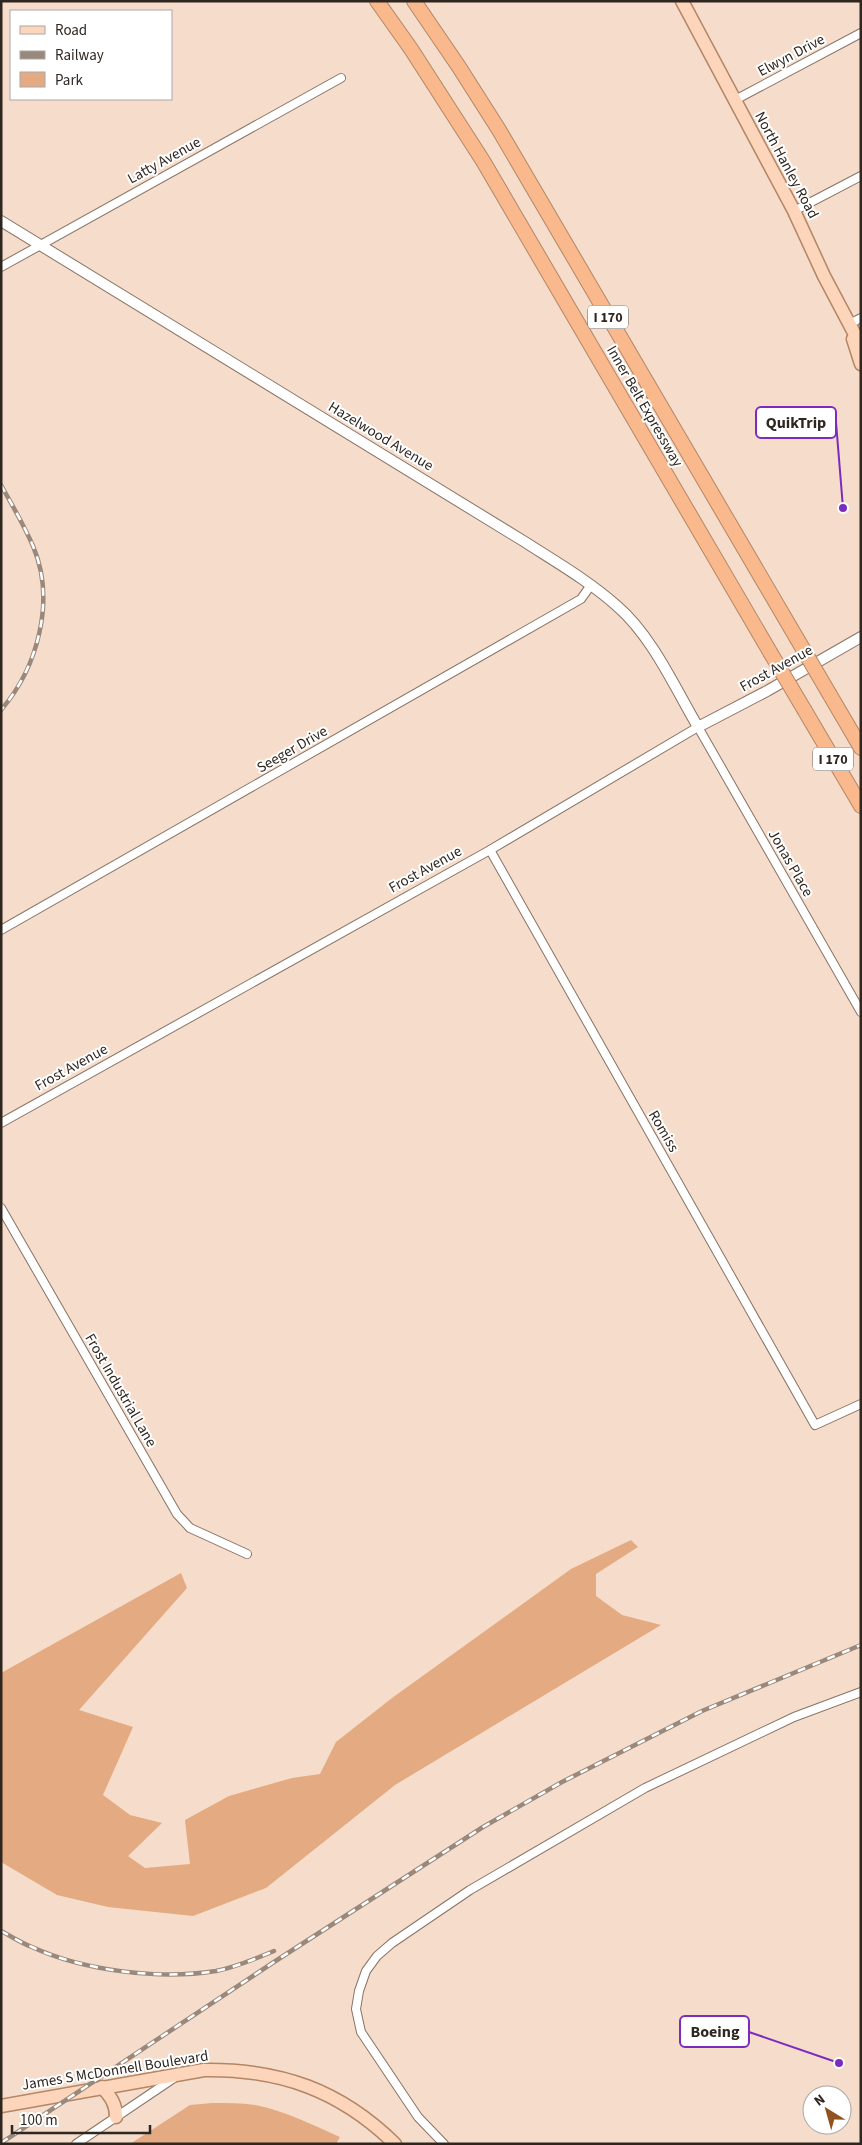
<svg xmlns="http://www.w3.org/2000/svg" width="862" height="2145" viewBox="0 0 862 2145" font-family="'Source Sans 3',sans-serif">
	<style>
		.green { fill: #e4aa81 }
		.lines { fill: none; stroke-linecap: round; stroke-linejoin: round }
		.minor-casing { stroke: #897364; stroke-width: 10 }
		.tertiary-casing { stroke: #897364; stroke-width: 12 }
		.primary-casing { stroke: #b38666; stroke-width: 15 }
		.motorway-casing { stroke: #b38666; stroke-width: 16 }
		.minor { stroke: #fff; stroke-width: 8 }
		.tertiary { stroke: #fff; stroke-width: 10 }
		.primary { stroke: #fcd5ba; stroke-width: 12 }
		.motorway { stroke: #fab98c; stroke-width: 14 }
		.rail-casing { stroke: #99887c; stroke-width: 4.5 }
		.rail { stroke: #fff; stroke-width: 2.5; stroke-dasharray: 8; stroke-linecap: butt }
		.motorway-bridge-casing { stroke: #b38666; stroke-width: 16; stroke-linecap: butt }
		.motorway-bridge { stroke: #fab98c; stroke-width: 14 }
		.labels { text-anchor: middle; stroke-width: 4; stroke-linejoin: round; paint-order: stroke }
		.shield { fill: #fff; stroke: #6d6763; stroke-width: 1 }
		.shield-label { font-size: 14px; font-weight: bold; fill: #2f2620 }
		.street-label { font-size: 15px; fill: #2f2620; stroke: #fff }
		.leader { fill: none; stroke: #7b2cbf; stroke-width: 2 }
		.callout-dot { fill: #7b2cbf; stroke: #fff; stroke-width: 2 }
		.callout { fill: #fff; stroke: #7b2cbf; stroke-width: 2 }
		.callout-label { font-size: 16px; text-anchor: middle; font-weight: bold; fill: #2f2620 }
	</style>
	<rect width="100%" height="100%" fill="#f5dccb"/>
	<g class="green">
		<path d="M631 1540 638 1547 596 1574V1596L622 1615 661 1625 395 1785 266 1888 193 1916 108 1907 57 1895 1 1862V1673L181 1573 187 1588 79 1710 133 1727 103 1795 130 1815 162 1823 128 1856 145 1868 190 1864 185 1820 229 1796 292 1778 320 1774 336 1742 392 1698 571 1569Z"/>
		<path d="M212 2103C226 2103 241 2103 255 2105 285 2111 313 2125 340 2137L336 2144H130L190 2105Z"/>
	</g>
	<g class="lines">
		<g class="minor-casing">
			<g id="minor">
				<path d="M735 100 861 33"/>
				<path d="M794 211 861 176"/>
				<path d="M1 267 341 78"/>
				<path d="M849 324 861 318"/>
				<path d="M490 850 815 1425 861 1404"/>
				<path d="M1 930 581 599 591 585"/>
				<path d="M1 1123 490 850 698 727 861 1012"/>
				<path d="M1 1208 177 1514 190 1528 247 1554"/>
				<path d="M76 2144 174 2078"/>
				<path d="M444 2144 418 2117 361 2032 356 2009 359 1991 366 1971 377 1956 392 1943 470 1890 645 1788 794 1717 861 1692"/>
			</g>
		</g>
		<g class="tertiary-casing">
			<path id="tertiary" d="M1 221 525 542C556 562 589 581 617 606 652 636 675 688 698 727L767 691 861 637"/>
		</g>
		<g class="primary-casing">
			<g id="primary">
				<path d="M682 1 794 211 824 276 861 346"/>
				<path d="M853 339 861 364"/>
				<path d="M102 2087C111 2097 116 2104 116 2117"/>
				<path d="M1 2106 204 2070C280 2069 340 2090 395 2144"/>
			</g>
		</g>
		<g class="motorway-casing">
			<g id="motorway">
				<path d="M377 1 411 49 483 161 770 652"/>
				<path d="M414 1 459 67 499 130 796 637"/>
				<path d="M830 695 861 748"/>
				<path d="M805 711 861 806"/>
			</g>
		</g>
		<use href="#minor" class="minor"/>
		<use href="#tertiary" class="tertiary"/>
		<use href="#primary" class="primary"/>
		<use href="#motorway" class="motorway"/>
		<g class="rail-casing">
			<g id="rail">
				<path d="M1 485C12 505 24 525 33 546 56 600 38 667 1 710"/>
				<path d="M1 1931C11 1936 21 1943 32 1947 84 1971 160 1980 216 1971 236 1967 255 1959 274 1951"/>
				<path d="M1 2143 274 1962 483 1827 562 1782 702 1711 861 1645"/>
			</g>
		</g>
		<use href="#rail" class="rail"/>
		<g class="motorway-bridge-casing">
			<g id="motorway-bridge">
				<path d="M796 637 830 695"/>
				<path d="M770 652 805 711"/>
			</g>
		</g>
		<use href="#motorway-bridge" class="motorway-bridge"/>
	</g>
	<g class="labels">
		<g class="shield">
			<rect x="588" y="305.5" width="40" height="23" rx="4"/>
			<rect x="813" y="747.5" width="40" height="23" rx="4"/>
		</g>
		<g class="shield-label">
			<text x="608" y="322">I 170</text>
			<text x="833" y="764">I 170</text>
		</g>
		<g class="street-label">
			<text transform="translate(791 55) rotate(-28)" y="5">Elwyn Drive</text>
			<text transform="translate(164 160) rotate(-29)" y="5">Latty Avenue</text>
			<text transform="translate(787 165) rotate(62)" y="5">North Hanley Road</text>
			<text transform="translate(645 406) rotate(60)" y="5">Inner Belt Expressway</text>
			<text transform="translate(381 436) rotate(31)" y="5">Hazelwood Avenue</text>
			<text transform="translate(776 668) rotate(-29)" y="5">Frost Avenue</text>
			<text transform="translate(292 749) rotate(-30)" y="5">Seeger Drive</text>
			<text transform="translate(791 863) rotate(60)" y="5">Jonas Place</text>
			<text transform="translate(425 869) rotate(-29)" y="5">Frost Avenue</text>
			<text transform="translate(71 1067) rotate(-29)" y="5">Frost Avenue</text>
			<text transform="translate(664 1131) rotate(60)" y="5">Romiss</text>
			<text transform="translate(121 1390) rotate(60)" y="5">Frost Industrial Lane</text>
			<text transform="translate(115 2070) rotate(-9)" y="5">James S McDonnell Boulevard</text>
		</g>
	</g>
	<path class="leader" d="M843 508L836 422M839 2063L749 2032"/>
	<g class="callout-dot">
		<circle cx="843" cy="508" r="5"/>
		<circle cx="839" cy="2063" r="5"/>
	</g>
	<g class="callout">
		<rect x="756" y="407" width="80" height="31" rx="5"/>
		<rect x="680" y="2016" width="69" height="31" rx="5"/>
	</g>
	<g class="callout-label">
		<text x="796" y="428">QuikTrip</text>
		<text x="715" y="2037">Boeing</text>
	</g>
	<rect width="862" height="2145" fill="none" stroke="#2f2620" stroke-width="5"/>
	<rect x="10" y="10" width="162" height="90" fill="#ffffff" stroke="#aca8a6"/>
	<rect x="20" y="26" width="25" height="8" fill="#fcd5ba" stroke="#aca8a6"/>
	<text x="55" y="35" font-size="15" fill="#2f2620">Road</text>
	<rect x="20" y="51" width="25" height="8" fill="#99887c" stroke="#aca8a6"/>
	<text x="55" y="60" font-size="15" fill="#2f2620">Railway</text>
	<rect x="20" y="72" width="25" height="15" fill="#e4aa81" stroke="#aca8a6"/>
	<text x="55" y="85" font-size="15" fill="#2f2620">Park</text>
	<g transform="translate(827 2110) rotate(323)"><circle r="24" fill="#ffffff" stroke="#aca8a6"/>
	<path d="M0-4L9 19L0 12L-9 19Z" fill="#92521d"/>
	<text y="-8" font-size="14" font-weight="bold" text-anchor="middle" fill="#2f2620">N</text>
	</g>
	<path d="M12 2125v8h138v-8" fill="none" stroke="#2f2620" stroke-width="2.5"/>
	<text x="20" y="2125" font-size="15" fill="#2f2620" stroke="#ffffff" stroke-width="4" paint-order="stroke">100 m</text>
</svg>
